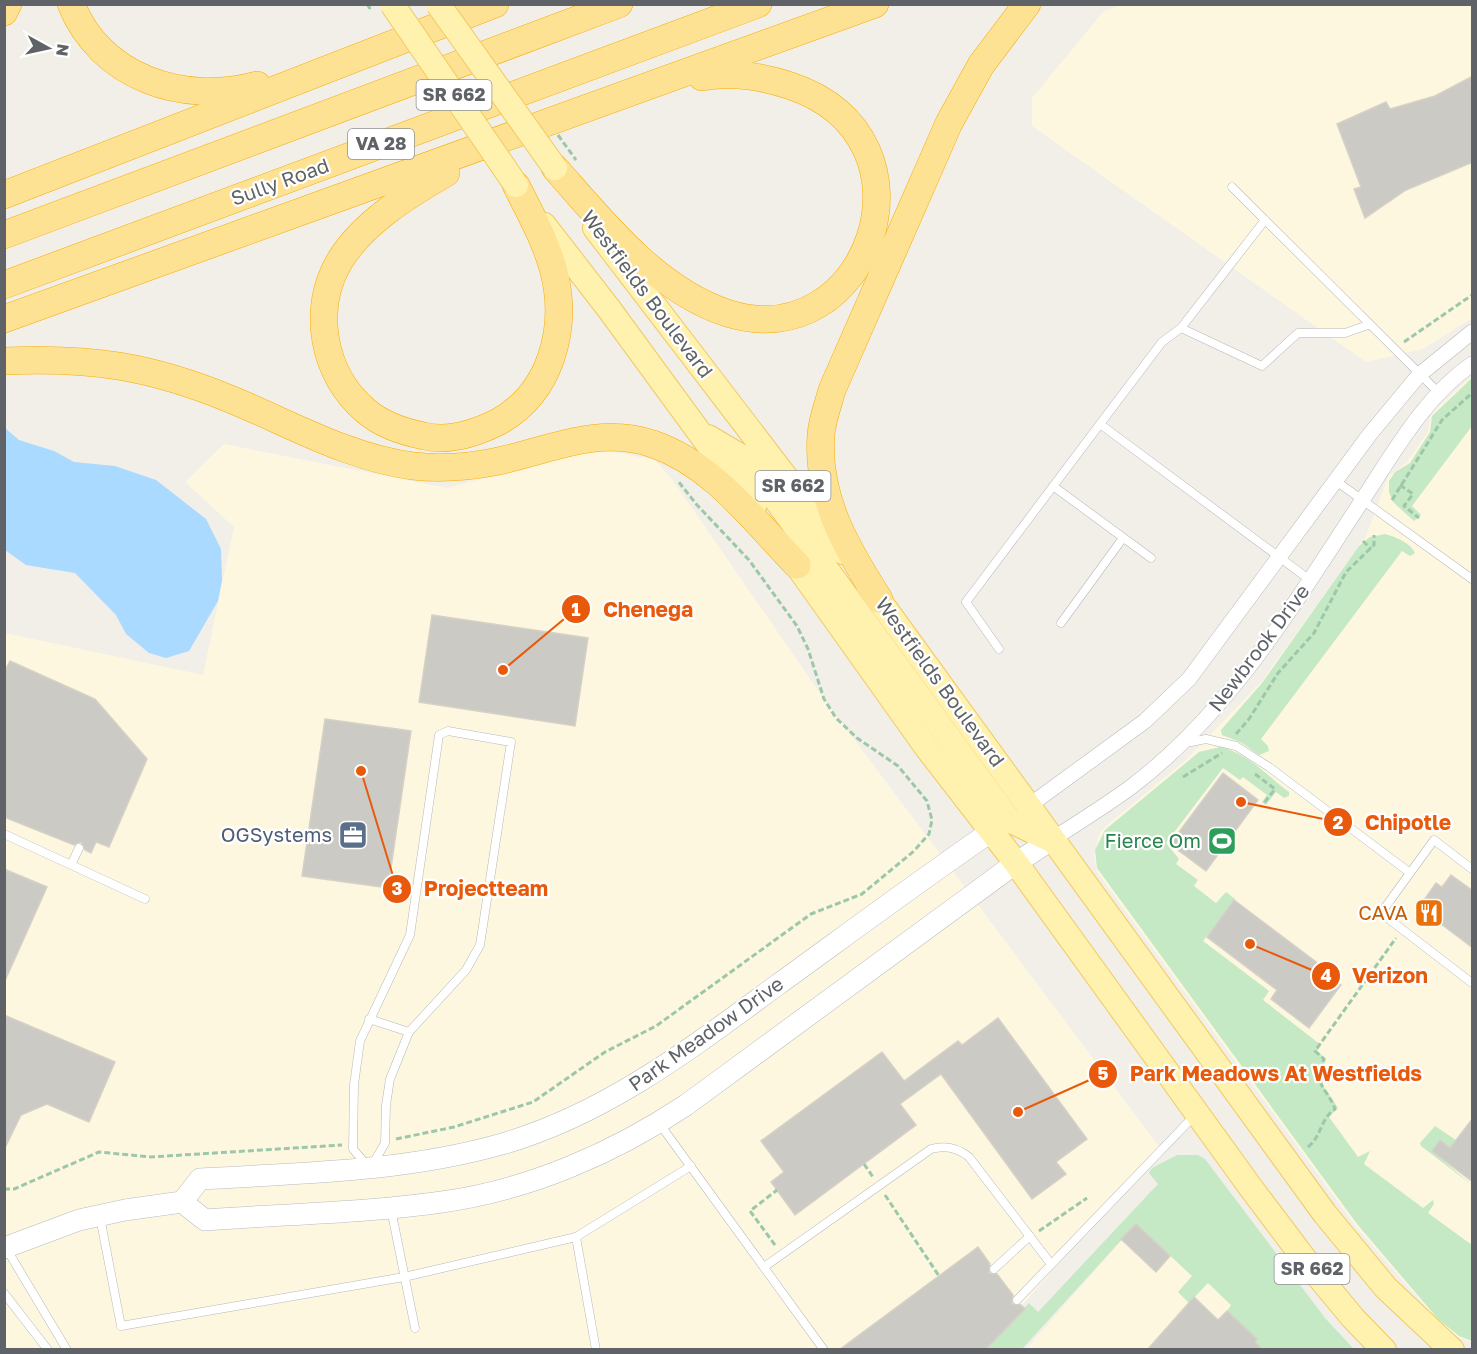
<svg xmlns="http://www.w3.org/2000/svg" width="1477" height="1354" viewBox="0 0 1477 1354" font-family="'Golos Text',sans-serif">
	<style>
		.commercial { fill: #fef7e0 }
		.green { fill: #c5e8c5 }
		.water { fill: #aadaff }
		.building { fill: #cccac5; stroke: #d6d1c6; stroke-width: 1.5 }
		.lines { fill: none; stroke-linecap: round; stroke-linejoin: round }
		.lane-casing { stroke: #b5b8bc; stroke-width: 9 }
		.street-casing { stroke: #b5b8bc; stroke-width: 16 }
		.secondary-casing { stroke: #b6babf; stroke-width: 22 }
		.primary-casing { stroke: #f2c960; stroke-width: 26 }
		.highway-casing { stroke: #f9ab00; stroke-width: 28 }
		.path { stroke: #9cc7a9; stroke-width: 3; stroke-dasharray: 6 3; stroke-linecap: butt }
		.lane { stroke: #fff; stroke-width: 8 }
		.street { stroke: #fff; stroke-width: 15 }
		.secondary { stroke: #fff; stroke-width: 21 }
		.primary { stroke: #fff2af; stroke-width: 24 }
		.highway { stroke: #fde293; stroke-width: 27 }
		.primary-bridge-casing { stroke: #f2c960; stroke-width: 26; stroke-linecap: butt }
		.path-bridge { stroke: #9cc7a9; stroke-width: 3; stroke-dasharray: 6 3; stroke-linecap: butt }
		.primary-bridge { stroke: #fff2af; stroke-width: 24 }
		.labels { text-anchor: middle; stroke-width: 4.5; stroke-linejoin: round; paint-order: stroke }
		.shield { fill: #fff; stroke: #8f9295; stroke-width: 1.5 }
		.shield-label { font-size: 18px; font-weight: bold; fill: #5f6368 }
		.street-label { font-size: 20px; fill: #5f6368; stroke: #fff }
		.service-label { font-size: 20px; fill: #4e5e75; stroke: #fff; text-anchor: end }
		.leisure-label { font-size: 20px; fill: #27864d; stroke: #fff; text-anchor: end }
		.food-label { font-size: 20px; fill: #c56008; stroke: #fff; text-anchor: end }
		.leader { fill: none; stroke: #e8590c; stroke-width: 2 }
		.callout-dot { fill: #e8590c; stroke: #fff; stroke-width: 2 }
		.mark-label { font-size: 18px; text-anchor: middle; font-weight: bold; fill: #fff }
		.callout-label { font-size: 21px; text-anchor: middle; font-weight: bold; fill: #e8590c; stroke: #fff; stroke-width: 4.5; stroke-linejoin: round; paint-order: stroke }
	</style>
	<rect width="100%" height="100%" fill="#f1efe8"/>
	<g class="commercial">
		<path d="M1119 5H1472V318L1423 349 1366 362 1032 126V98L1103 12Z"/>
		<path d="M1472 376V1343L1456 1336 1439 1322 1358 1229 1097 872 1094 855 1099 834 1106 826 1186 760 1262 681 1366 536 1388 477 1407 462 1428 432 1431 416 1436 409Z"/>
		<path d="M224 444 447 488 580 452 609 451 655 460 674 482 824 699 1161 1149 983 1349H5V633L203 675 234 527 185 482Z"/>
		<path d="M1136 1224 1313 1350H1025Z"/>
	</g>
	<g class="green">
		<path d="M1472 378V426L1412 506 1421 515 1414 521 1393 502 1389 492V481L1395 472 1410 463 1430 432 1432 416Z"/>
		<path d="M1385 534C1396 537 1411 543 1415 553L1410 556 1402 551 1261 739 1268 746 1269 751 1259 755 1242 743 1222 735 1221 730 1262 683 1359 546 1370 537Z"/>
		<path d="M1220 747C1246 752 1269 777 1289 792V796L1284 798 1276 792 1266 805 1262 802 1267 795 1243 777 1240 780 1223 768 1166 843 1179 859 1176 864 1198 880 1194 886 1216 903 1226 892 1235 899 1203 941 1269 991 1263 1000 1321 1045 1317 1051 1326 1059C1316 1087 1325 1085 1338 1108L1329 1117 1358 1157 1370 1151 1364 1164 1423 1208 1433 1200 1434 1204 1428 1213 1472 1245V1341L1459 1336 1438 1319 1357 1224 1097 868 1095 850 1105 830 1199 752Z"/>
		<path d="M1435 1126 1456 1140 1450 1148 1440 1140 1432 1151 1472 1185 1421 1146 1420 1143Z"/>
		<path d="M1177 1155H1198L1205 1159 1325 1318 1354 1349H1263L1255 1342 1257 1339 1227 1311 1231 1305 1208 1283 1189 1303 1178 1292 1192 1276 1136 1224 1022 1349 985 1350 1029 1303 1038 1312 1158 1184 1149 1173 1152 1168Z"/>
	</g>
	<path class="water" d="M5 428 19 440 54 451 74 462 115 466 156 480 206 519 221 549 222 580 218 601 189 651 166 658 149 653 126 634 116 615 75 573 26 565 5 550Z"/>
	<g class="building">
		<path d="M1473 76V162L1406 190 1365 218 1354 189 1361 187 1337 124 1386 102 1390 109 1435 96Z"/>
		<path d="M432 615 588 638 575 726 419 702Z"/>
		<path d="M10 661 95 699 147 759 109 847 96 842 91 853 85 850 81 842 74 845 4 817V673Z"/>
		<path d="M325 719 411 731 388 888 302 876Z"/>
		<path d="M1223 773 1258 800 1206 871 1170 844Z"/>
		<path d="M4 869 47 887 4 983Z"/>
		<path d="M1451 875 1473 891V948L1424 911 1430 903 1424 900 1436 883 1442 887Z"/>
		<path d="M1234 900 1324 968 1322 971 1341 985 1309 1028 1271 999 1277 990 1207 937Z"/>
		<path d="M4 1015 115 1062 89 1122 47 1104 21 1115 4 1150Z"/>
		<path d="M998 1018 1087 1139 1056 1162 1066 1174 1032 1199 941 1074 900 1104 916 1125 795 1215 771 1182 784 1172 761 1141 882 1052 904 1081 958 1041 962 1045Z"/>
		<path d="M1473 1118V1182L1432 1151 1440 1140 1450 1148Z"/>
		<path d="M1136 1224 1170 1256 1156 1272 1121 1239Z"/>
		<path d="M978 1247 990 1264 989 1273 997 1274 1013 1295 1012 1304 1021 1305 1025 1309 985 1350H839Z"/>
		<path d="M1194 1297 1218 1320 1227 1311 1257 1339 1255 1342 1263 1350H1147Z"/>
	</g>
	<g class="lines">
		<g class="lane-casing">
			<g id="lane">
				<path d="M1232 187 1439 393"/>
				<path d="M1181 328 1265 220"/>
				<path d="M1100 424 1162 342 1181 328 1262 366 1298 333H1345L1368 325"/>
				<path d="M1336 481 1472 579"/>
				<path d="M1053 486 1151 558"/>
				<path d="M1061 623 1123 538"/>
				<path d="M999 649 966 602 1100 424 1310 580"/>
				<path d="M448 731 511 742 480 945 466 970 409 1032 390 1079 386 1105 385 1143 370 1169 353 1149 354 1085 360 1041 410 935 439 735Z"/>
				<path d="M1186 743 1206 739 1236 746 1269 767 1409 872"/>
				<path d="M4 834 145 899"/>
				<path d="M71 865 79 848"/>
				<path d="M1472 869 1434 840 1381 913 1472 983"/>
				<path d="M369 1019 409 1032"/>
				<path d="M659 1123 824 1350"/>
				<path d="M391 1209 415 1328"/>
				<path d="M100 1217 121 1326 404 1277 576 1237"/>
				<path d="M6 1248 67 1350"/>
				<path d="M764 1267 931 1149C945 1145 957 1147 969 1157L1051 1264"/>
				<path d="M994 1269 1030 1236"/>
				<path d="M4 1293 48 1350"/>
				<path d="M1017 1300 1195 1115"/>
				<path d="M596 1350 576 1237 691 1166"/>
			</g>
		</g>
		<g class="street-casing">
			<g id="street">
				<path d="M1030 805 1145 721 1189 679 1370 434 1419 375 1472 332"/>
				<path d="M1051 840C1078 823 1105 806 1131 787 1189 743 1237 686 1278 627 1307 586 1334 544 1361 502 1393 454 1424 397 1472 364"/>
			</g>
		</g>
		<g class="secondary-casing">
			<g id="secondary">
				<path d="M182 1202 205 1220C284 1214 364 1213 442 1202 529 1190 614 1153 686 1105L1016 863 1051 840"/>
				<path d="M4 1248 79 1220 125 1210 182 1202 200 1179C301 1173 403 1172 502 1144 606 1114 690 1049 776 986 852 931 927 875 1005 822"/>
			</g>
		</g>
		<g class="primary-casing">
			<g id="primary">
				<path d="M544 225 609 309 754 507"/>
				<path d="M595 228 843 552"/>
				<path d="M708 437 747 460 1009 820 1051 840"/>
				<path d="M786 550 927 748 1016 863 1251 1188 1309 1265 1353 1318 1384 1350"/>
				<path d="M868 585 1325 1214 1386 1288 1452 1350"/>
			</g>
		</g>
		<g class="highway-casing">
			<g id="highway">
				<path d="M71 4C101 78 183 105 257 85"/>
				<path d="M4 12 8 4"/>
				<path d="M555 168C602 221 656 290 727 313 868 359 947 139 791 86 762 76 732 72 702 77"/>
				<path d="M446 173C408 195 362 223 339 262 311 310 323 375 366 411 381 424 404 432 424 436 449 442 476 433 498 422 551 393 568 329 554 272 546 241 530 213 516 185"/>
				<path d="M4 195 495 4"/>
				<path d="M4 235 619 4"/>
				<path d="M4 285 758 4"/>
				<path d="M4 319 875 4"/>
				<path d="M4 361C90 357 150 366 230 399 289 423 349 458 413 466 439 469 468 467 494 462 548 451 597 425 653 444 714 465 754 521 797 565"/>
				<path d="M879 599C847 549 816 497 821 435 822 420 828 405 832 390L949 123 981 65 1027 4"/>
			</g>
		</g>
		<g class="path">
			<path d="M367 4 371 10"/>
			<path d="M1404 342 1472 295"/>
			<path d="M1400 485 1413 494 1404 506 1419 518"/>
			<path d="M1392 500 1442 420 1472 393"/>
			<path d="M1363 541 1371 549"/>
			<path d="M1236 734 1249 719 1278 673 1314 633 1346 572 1374 545V535"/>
			<path d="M1255 774 1275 789 1264 803"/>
			<path d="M1183 777 1222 753"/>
			<path d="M396 1139 454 1127 533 1102 605 1052 656 1026 811 914 862 894 914 851 929 834 932 820 927 801 898 766 857 738 836 718 824 699 808 649 797 626 749 560 697 505 678 481"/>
			<path d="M1308 1147C1322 1136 1320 1119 1335 1109 1327 1087 1312 1086 1324 1059L1315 1051 1396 938"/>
			<path d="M864 1164 873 1177"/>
			<path d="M4 1189H14L99 1152 151 1157 342 1145"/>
			<path d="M885 1195 939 1276"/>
			<path d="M1039 1231 1087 1198"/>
			<path d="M775 1245 750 1211 777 1190"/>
		</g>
		<use href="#lane" class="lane"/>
		<use href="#street" class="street"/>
		<use href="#secondary" class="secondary"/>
		<use href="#primary" class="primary"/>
		<use href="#highway" class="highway"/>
		<g class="primary-bridge-casing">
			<g id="primary-bridge">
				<path d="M392 4 516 185"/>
				<path d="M438 4 555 168"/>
			</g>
		</g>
		<path class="path-bridge" d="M558 135 576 160"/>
		<use href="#primary-bridge" class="primary-bridge"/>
	</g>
	<defs>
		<g id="office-square" transform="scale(1.5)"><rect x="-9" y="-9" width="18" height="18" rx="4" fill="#5c6f8a" stroke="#fff"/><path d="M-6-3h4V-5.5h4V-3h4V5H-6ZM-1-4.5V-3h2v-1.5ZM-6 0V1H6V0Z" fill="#fff"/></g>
		<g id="stadium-square" transform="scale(1.5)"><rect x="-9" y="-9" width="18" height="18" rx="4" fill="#2e9e5b" stroke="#fff"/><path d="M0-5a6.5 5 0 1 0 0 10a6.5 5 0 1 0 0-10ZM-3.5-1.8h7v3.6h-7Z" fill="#fff"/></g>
		<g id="restaurant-square" transform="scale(1.5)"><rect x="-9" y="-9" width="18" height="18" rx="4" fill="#e8710a" stroke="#fff"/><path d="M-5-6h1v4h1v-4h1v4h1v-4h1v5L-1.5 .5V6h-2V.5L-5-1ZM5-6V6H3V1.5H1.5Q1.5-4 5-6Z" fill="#fff"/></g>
	</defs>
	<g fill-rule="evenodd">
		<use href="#office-square" x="353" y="835"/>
		<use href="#stadium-square" x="1222" y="841"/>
		<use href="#restaurant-square" x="1429" y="913"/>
	</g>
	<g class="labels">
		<g class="shield">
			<rect x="416.5" y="80" width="75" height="30" rx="4.5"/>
			<rect x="348" y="129" width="66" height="30" rx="4.5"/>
			<rect x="755.5" y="471" width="75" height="30" rx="4.5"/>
			<rect x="1274.5" y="1254" width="75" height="30" rx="4.5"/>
		</g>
		<g class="shield-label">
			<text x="454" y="101">SR 662</text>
			<text x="381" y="150">VA 28</text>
			<text x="793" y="492">SR 662</text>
			<text x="1312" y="1275">SR 662</text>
		</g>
		<g class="street-label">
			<text transform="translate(280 182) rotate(-20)" y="7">Sully Road</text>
			<text transform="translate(647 294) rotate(53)" y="7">Westfields Boulevard</text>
			<text transform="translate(1259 648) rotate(-53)" y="7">Newbrook Drive</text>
			<text transform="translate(940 682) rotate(54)" y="7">Westfields Boulevard</text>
			<text transform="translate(706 1034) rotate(-35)" y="7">Park Meadow Drive</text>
		</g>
		<g class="service-label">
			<text x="332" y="842">OGSystems</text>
		</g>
		<g class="leisure-label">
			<text x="1201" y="848">Fierce Om</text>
		</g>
		<g class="food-label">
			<text x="1408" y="920">CAVA</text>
		</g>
	</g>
	<path class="leader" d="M503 670L576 609M1241 802L1338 822M361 771L397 889M1250 944L1326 976M1018 1112L1103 1074"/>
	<g class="callout-dot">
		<circle cx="503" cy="670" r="6"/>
		<circle cx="1241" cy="802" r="6"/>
		<circle cx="361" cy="771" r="6"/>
		<circle cx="1250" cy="944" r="6"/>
		<circle cx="1018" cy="1112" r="6"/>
		<circle cx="576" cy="609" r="15"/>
		<circle cx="1338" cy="822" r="15"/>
		<circle cx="397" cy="889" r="15"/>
		<circle cx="1326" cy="976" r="15"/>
		<circle cx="1103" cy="1074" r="15"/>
	</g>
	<g class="mark-label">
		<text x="576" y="616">1</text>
		<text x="1338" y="829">2</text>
		<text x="397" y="895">3</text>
		<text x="1326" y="982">4</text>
		<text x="1103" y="1080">5</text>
	</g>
	<g class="callout-label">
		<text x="648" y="617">Chenega</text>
		<text x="1408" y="830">Chipotle</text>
		<text x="486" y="896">Projectteam</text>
		<text x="1390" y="983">Verizon</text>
		<text x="1276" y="1081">Park Meadows At Westfields</text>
	</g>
	<rect width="1477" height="1354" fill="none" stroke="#5f6368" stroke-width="12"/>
	<g transform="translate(48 48) rotate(98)" stroke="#ffffff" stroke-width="4.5" paint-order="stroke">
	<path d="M0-4.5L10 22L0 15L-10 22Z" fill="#5f6368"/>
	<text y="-9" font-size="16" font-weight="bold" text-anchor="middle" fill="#5f6368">N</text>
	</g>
</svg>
